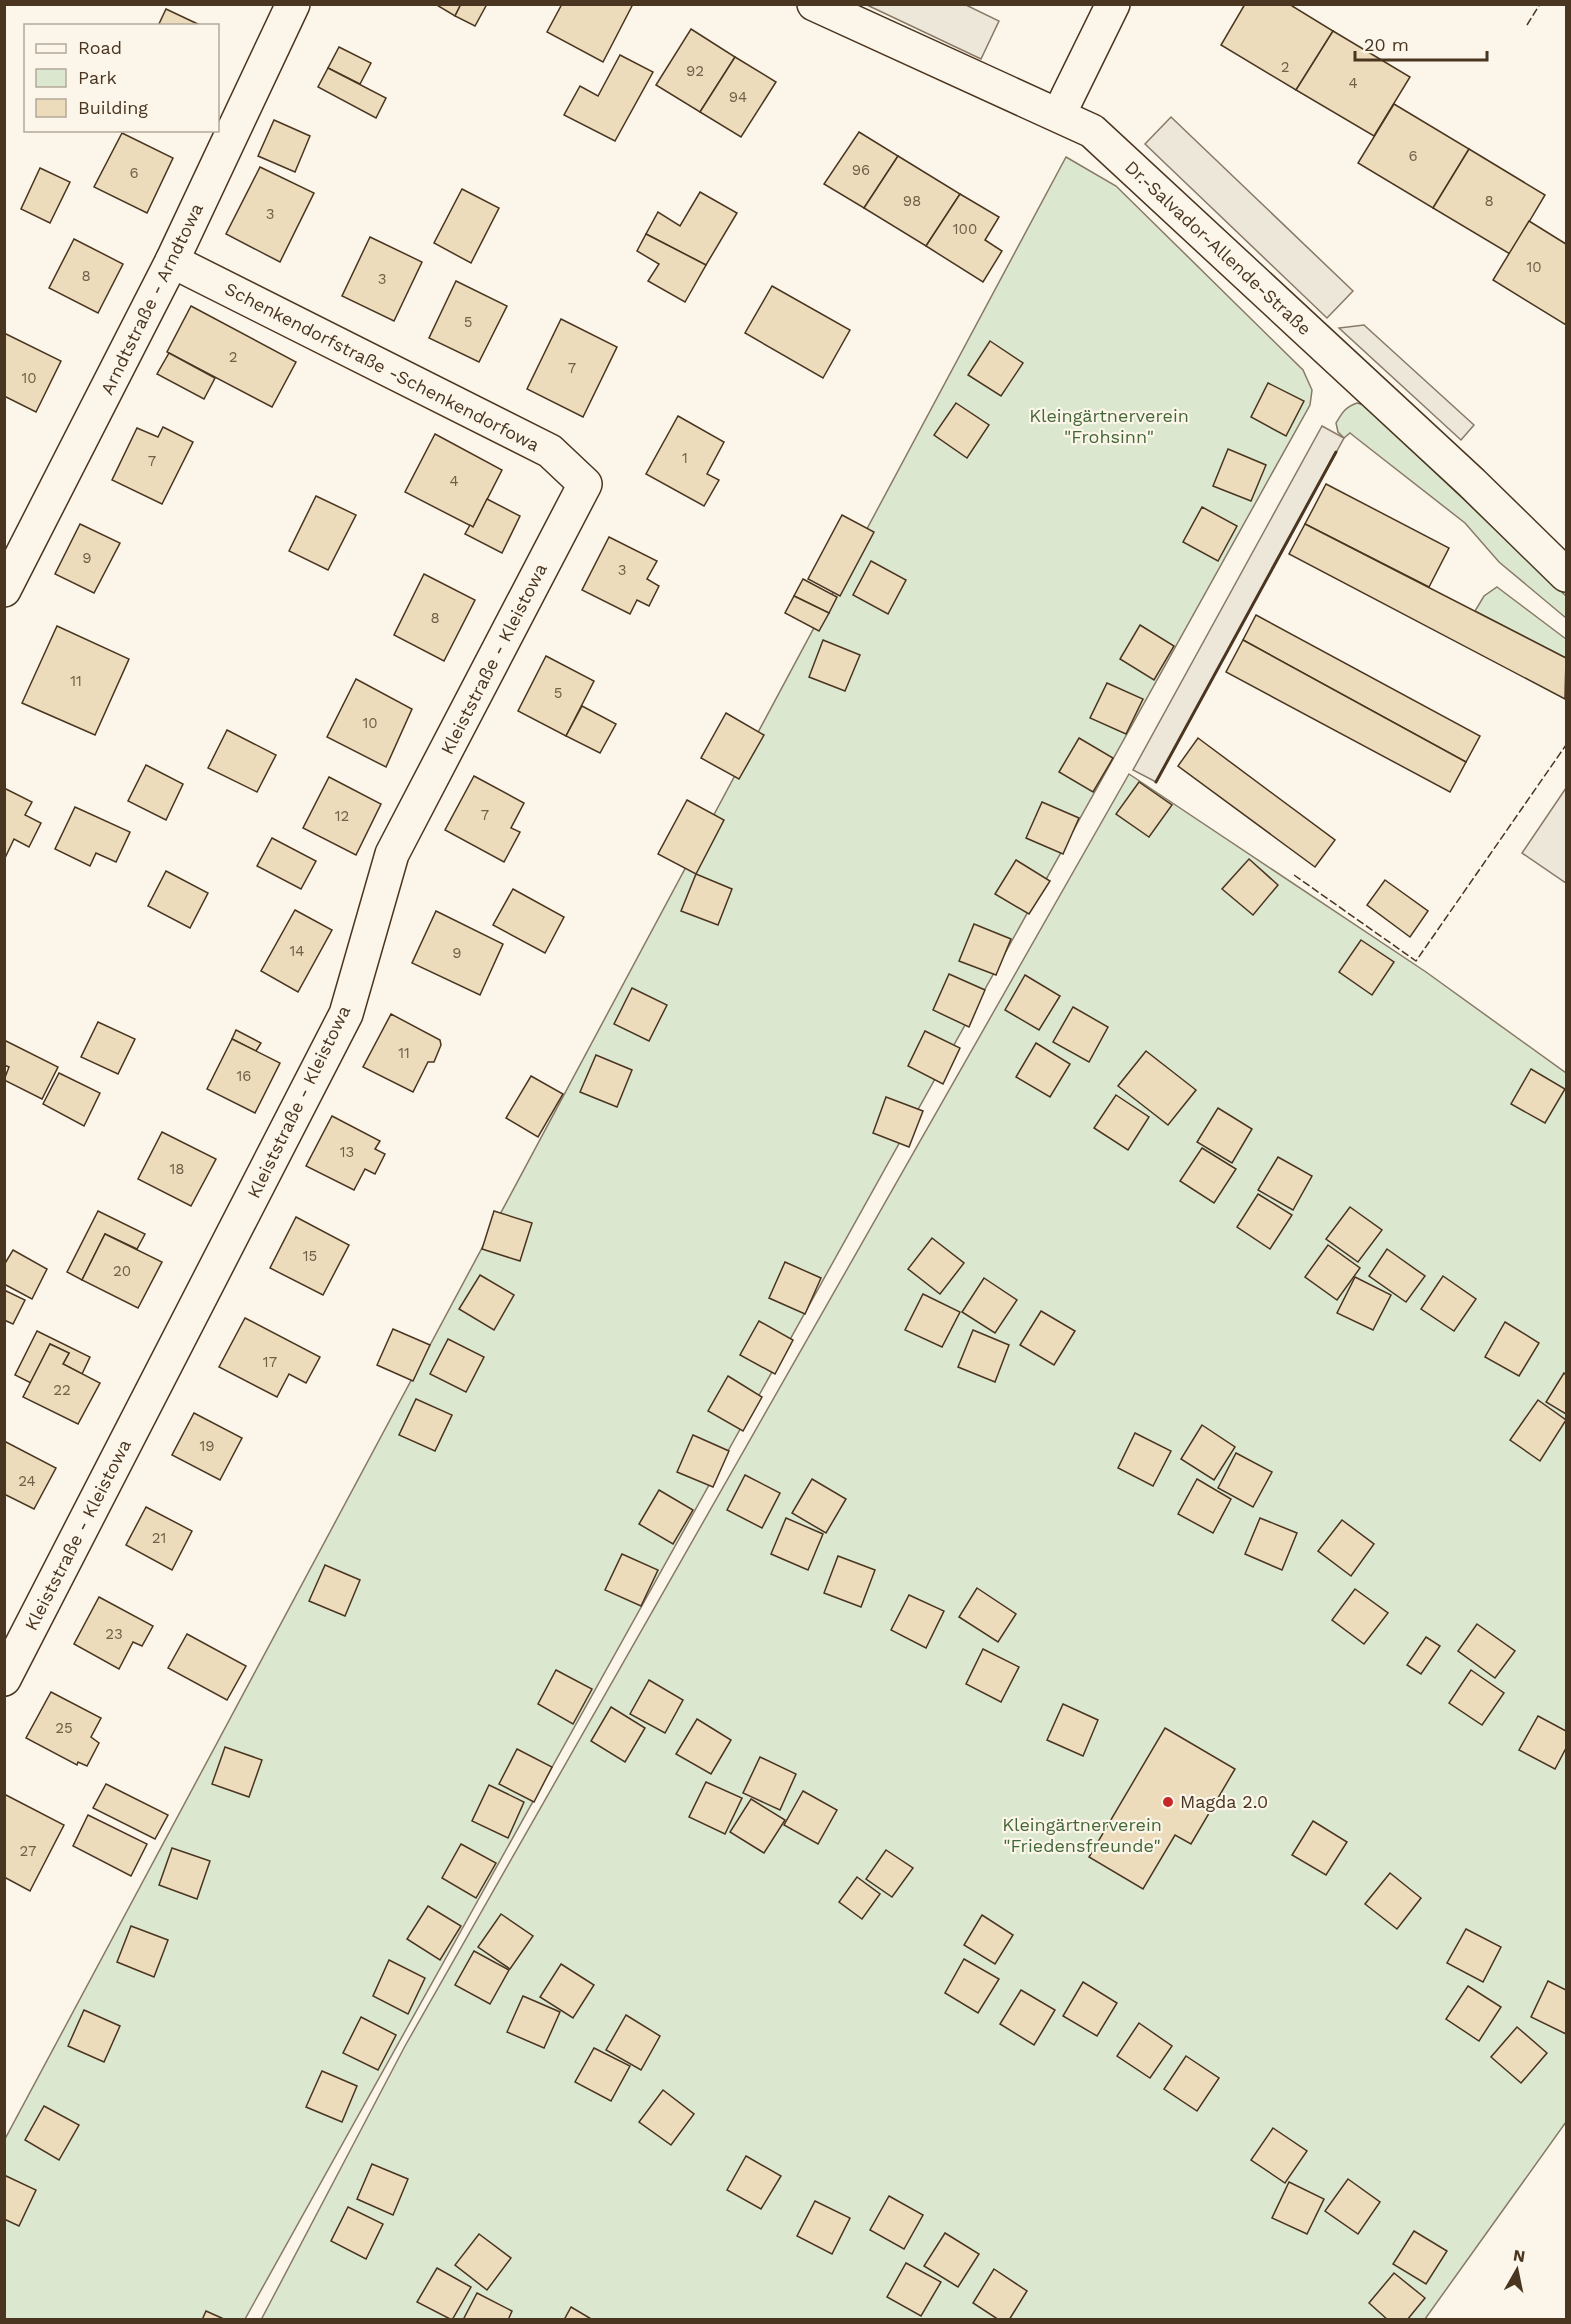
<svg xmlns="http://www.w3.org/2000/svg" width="1571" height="2324" viewBox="0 0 1571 2324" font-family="'Work Sans',sans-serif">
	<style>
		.green { fill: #dce7d0; stroke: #887966; stroke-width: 1.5 }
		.parking { fill: #ede7d9; stroke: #887966; stroke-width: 1.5 }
		.building { fill: #ecdcbc; stroke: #4a3520; stroke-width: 1.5 }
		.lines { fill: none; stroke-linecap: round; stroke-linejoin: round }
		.minor-casing { stroke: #4a3520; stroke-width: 36 }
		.minor { stroke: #fbf6e9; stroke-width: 33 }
		.fence { stroke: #4a3520; stroke-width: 1.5; stroke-dasharray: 8 3; stroke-linecap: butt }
		.wall { stroke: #4a3520; stroke-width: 3 }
		.poi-dot { fill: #c62828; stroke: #fbf6e9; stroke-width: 2 }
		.labels { text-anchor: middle; stroke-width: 4.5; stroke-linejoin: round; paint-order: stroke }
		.number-label { font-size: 15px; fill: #725f47 }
		.street-label { font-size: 18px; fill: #4a3520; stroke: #fbf6e9 }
		.park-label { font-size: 18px; fill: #436837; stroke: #fbf6e9 }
		.poi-label { font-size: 18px; fill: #4a3520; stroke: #fbf6e9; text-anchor: start }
	</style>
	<rect width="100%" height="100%" fill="#fbf6e9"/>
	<g class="green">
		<path d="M1066 157 1116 186 1303 370 1312 390 1310 405 245 2319 5 2320V2139Z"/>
		<path d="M1357 403 1364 405 1566 596V618L1499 562 1465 523 1355 437 1350 433 1344 438 1338 432 1336 423C1342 413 1345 407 1357 403Z"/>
		<path d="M1497 587 1566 639V658L1475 611 1484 596Z"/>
		<path d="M1129 774 1426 972 1566 1073V2122L1425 2319 261 2320 405 2046Z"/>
	</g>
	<g class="parking">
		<path d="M867 5H966L999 21 981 59Z"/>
		<path d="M1171 117 1353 291 1327 318 1145 144Z"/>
		<path d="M1364 325 1474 425 1461 440 1339 328Z"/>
		<path d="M1322 426 1344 438 1156 782 1133 770Z"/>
		<path d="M1566 788V883L1522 853Z"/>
	</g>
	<g class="building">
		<path d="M435 4H461L455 16Z"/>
		<path d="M461 4H487L475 26 455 16Z"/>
		<path d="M562 4H633L603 62 547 32Z"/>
		<path d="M1245 4H1289L1333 31 1296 90 1221 45Z"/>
		<path d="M166 9 202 26H158Z"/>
		<path d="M691 29 735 57 700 112 656 85Z"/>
		<path d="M1333 31 1410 77 1374 136 1296 90Z"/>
		<path d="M339 47 371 63 360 84 328 68Z"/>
		<path d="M620 55 653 72 615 141 564 115 580 86 598 96Z"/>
		<path d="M735 57 776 82 741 137 700 112Z"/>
		<path d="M328 68 386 98 376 118 318 87Z"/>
		<path d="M1394 104 1469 149 1433 208 1358 163Z"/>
		<path d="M274 120 310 136 295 172 258 156Z"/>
		<path d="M859 132 898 156 864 208 824 184Z"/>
		<path d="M122 133 173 158 147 213 94 187Z"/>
		<path d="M1469 149 1545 195 1510 254 1433 208Z"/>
		<path d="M898 156 960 194 926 246 864 208Z"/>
		<path d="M260 167 314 193 280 262 226 234Z"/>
		<path d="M40 168 70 182 50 223 21 209Z"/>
		<path d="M462 189 499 208 471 263 434 243Z"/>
		<path d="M700 192 737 213 706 265 646 234 658 212 680 226Z"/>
		<path d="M960 194 999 217 985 240 1002 251 983 282 926 246Z"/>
		<path d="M1529 221 1566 244V325L1493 280Z"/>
		<path d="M646 234 706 265 685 302 648 281 659 264 637 251Z"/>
		<path d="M370 237 422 262 394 321 342 296Z"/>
		<path d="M74 239 123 264 98 313 49 288Z"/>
		<path d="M456 281 507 306 479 362 429 338Z"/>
		<path d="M772 286 850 330 823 378 745 333Z"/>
		<path d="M191 306 296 362 272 407 167 352Z"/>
		<path d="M561 319 617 347 583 417 527 389Z"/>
		<path d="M4 333 61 361 36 412 4 396Z"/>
		<path d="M990 341 1023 363 1001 396 968 375Z"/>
		<path d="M169 353 215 378 204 399 157 374Z"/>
		<path d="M1268 383 1304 401 1286 436 1251 417Z"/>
		<path d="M956 403 989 425 967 458 934 435Z"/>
		<path d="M678 416 724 442 707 474 719 480 704 506 646 474Z"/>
		<path d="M163 427 193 442 162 504 112 480 137 428 158 437Z"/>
		<path d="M435 434 502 470 473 527 405 492Z"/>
		<path d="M1228 449 1266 465 1251 501 1213 486Z"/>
		<path d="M1326 484 1449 548 1429 587 1305 524Z"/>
		<path d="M316 496 356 515 328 570 289 551Z"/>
		<path d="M487 499 520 516 502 553 465 534 470 525 473 527Z"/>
		<path d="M1202 507 1237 526 1218 561 1183 542Z"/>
		<path d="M842 515 874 532 840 596 808 579Z"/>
		<path d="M80 524 120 543 94 593 55 574Z"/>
		<path d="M1305 524 1566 658 1565 699 1289 554Z"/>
		<path d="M609 537 657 561 647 579 659 586 649 606 637 600 630 614 582 590Z"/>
		<path d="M871 561 906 580 888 614 853 595Z"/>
		<path d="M424 574 475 600 444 661 394 635Z"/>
		<path d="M803 579 837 597 829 613 794 596Z"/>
		<path d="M794 596 829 613 819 631 785 613Z"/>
		<path d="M1256 615 1480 736 1466 762 1243 640Z"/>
		<path d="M1140 625 1174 646 1154 680 1120 659Z"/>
		<path d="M57 626 129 659 95 735 22 703Z"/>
		<path d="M823 640 860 655 845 691 809 677Z"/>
		<path d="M1243 640 1466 762 1450 792 1226 672Z"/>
		<path d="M546 656 594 681 566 736 518 711Z"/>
		<path d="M356 679 412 709 386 767 327 737Z"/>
		<path d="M1107 683 1143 699 1126 734 1090 718Z"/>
		<path d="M582 706 616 724 600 753 566 736Z"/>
		<path d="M726 713 764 735 739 779 701 758Z"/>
		<path d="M227 730 276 755 257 792 208 768Z"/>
		<path d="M1079 738 1113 758 1093 792 1059 772Z"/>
		<path d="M1198 738 1335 840 1315 867 1178 766Z"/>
		<path d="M146 765 183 784 166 820 128 801Z"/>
		<path d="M474 776 524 803 511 828 520 832 504 862 445 830Z"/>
		<path d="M329 777 381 804 356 855 303 828Z"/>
		<path d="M1139 782 1172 805 1149 837 1116 814Z"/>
		<path d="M4 788 32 802 25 815 41 823 29 847 14 839 5 858Z"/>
		<path d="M687 800 724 820 696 874 658 854Z"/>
		<path d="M1042 802 1079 818 1063 854 1026 838Z"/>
		<path d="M75 807 130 832 116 862 96 853 90 866 55 849Z"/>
		<path d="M272 838 316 861 301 889 257 866Z"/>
		<path d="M1249 859 1278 885 1253 915 1222 889Z"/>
		<path d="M1016 860 1050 881 1029 914 995 894Z"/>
		<path d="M166 871 208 893 190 928 148 906Z"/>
		<path d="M696 874 732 889 718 925 681 911Z"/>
		<path d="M1385 880 1428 911 1410 937 1367 905Z"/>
		<path d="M513 889 564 917 545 953 493 925Z"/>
		<path d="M295 910 332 930 298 992 261 971Z"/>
		<path d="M436 911 503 944 480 995 412 963Z"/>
		<path d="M974 924 1011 939 996 975 959 961Z"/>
		<path d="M1361 940 1394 962 1372 995 1339 972Z"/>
		<path d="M949 974 985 990 969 1027 933 1010Z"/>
		<path d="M1025 975 1060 996 1039 1030 1005 1010Z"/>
		<path d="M632 988 667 1005 649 1041 614 1024Z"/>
		<path d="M1073 1007 1108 1027 1089 1062 1053 1042Z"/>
		<path d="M391 1014 440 1040 441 1045 434 1062H428L413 1092 363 1067Z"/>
		<path d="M98 1022 135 1039 118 1074 81 1057Z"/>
		<path d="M236 1030 261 1043 256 1051 232 1039Z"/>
		<path d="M925 1031 960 1048 943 1084 908 1066Z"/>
		<path d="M232 1039 280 1063 255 1113 207 1089Z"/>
		<path d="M4 1040 58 1067 42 1099 4 1080 9 1067 4 1065Z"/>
		<path d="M1036 1043 1070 1064 1050 1097 1016 1077Z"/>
		<path d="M1146 1051 1196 1090 1168 1125 1118 1086Z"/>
		<path d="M596 1055 632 1070 617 1107 580 1092Z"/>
		<path d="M1531 1069 1565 1089 1545 1123 1511 1104Z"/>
		<path d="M59 1073 100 1093 84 1126 43 1104Z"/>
		<path d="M531 1076 563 1094 538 1137 506 1118Z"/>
		<path d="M1116 1095 1149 1117 1128 1150 1094 1128Z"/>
		<path d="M886 1097 923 1111 909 1147 873 1133Z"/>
		<path d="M1218 1108 1252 1129 1232 1163 1197 1142Z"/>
		<path d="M332 1116 380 1141 375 1149 385 1154 375 1174 365 1169 354 1190 306 1166Z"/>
		<path d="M162 1132 216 1159 191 1206 138 1179Z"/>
		<path d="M1202 1148 1236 1169 1214 1203 1180 1181Z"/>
		<path d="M1278 1157 1312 1176 1293 1210 1258 1190Z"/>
		<path d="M1258 1194 1292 1215 1270 1249 1237 1227Z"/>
		<path d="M1350 1207 1382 1230 1358 1262 1326 1239Z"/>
		<path d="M98 1211 145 1234 137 1249 105 1234 82 1280 67 1272Z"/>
		<path d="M494 1211 532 1223 520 1261 482 1249Z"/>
		<path d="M296 1217 349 1245 323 1295 270 1268Z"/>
		<path d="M105 1234 162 1262 138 1308 82 1280Z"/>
		<path d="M932 1238 964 1263 940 1294 908 1269Z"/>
		<path d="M1328 1245 1360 1268 1337 1300 1305 1277Z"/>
		<path d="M1387 1249 1425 1276 1406 1302 1369 1276Z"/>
		<path d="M13 1250 47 1269 32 1299 4 1284V1265Z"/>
		<path d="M785 1262 821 1278 805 1314 769 1298Z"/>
		<path d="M480 1275 514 1295 494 1330 459 1309Z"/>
		<path d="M1443 1276 1476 1299 1454 1331 1421 1309Z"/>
		<path d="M1355 1277 1391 1295 1373 1330 1337 1313Z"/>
		<path d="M984 1278 1017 1300 995 1333 962 1312Z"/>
		<path d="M4 1290 25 1300 13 1324 4 1320Z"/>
		<path d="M923 1294 960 1312 942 1347 905 1330Z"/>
		<path d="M1041 1311 1075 1331 1054 1365 1020 1345Z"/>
		<path d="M245 1318 320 1357 306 1383 289 1374 277 1397 219 1367Z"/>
		<path d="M759 1321 793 1340 775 1374 740 1355Z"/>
		<path d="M1505 1322 1539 1343 1519 1376 1485 1357Z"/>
		<path d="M393 1329 430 1345 413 1381 377 1365Z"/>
		<path d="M973 1330 1009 1345 995 1382 958 1367Z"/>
		<path d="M37 1331 90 1357 82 1374 63 1364 69 1353 50 1344 31 1383 15 1375Z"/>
		<path d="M448 1339 484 1357 466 1392 430 1374Z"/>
		<path d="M50 1344 69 1353 63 1364 100 1383 78 1424 23 1397Z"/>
		<path d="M1564 1373 1566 1375V1414L1546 1402Z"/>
		<path d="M728 1376 762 1397 743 1431 708 1411Z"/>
		<path d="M416 1399 452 1415 435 1451 399 1435Z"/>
		<path d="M1538 1400 1566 1420 1540 1461 1510 1440Z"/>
		<path d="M194 1413 242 1438 220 1480 172 1455Z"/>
		<path d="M1202 1425 1235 1447 1214 1480 1181 1459Z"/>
		<path d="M1135 1433 1171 1451 1153 1486 1118 1468Z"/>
		<path d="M693 1435 729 1451 713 1487 677 1472Z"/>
		<path d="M4 1441 56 1468 34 1509 4 1494Z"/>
		<path d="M1236 1453 1272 1472 1253 1507 1218 1488Z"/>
		<path d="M745 1475 780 1493 762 1528 727 1510Z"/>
		<path d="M812 1479 846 1499 826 1533 792 1513Z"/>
		<path d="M1197 1479 1231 1499 1213 1533 1178 1514Z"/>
		<path d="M659 1490 693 1510 673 1544 639 1524Z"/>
		<path d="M146 1507 192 1531 172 1570 126 1545Z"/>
		<path d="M786 1518 823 1534 808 1570 771 1554Z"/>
		<path d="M1260 1518 1297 1533 1282 1570 1245 1554Z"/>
		<path d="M1342 1520 1374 1544 1351 1576 1318 1551Z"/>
		<path d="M622 1554 658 1570 641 1606 605 1590Z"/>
		<path d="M838 1556 875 1570 861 1607 824 1593Z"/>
		<path d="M325 1565 360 1580 345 1616 309 1601Z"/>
		<path d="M977 1588 1016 1614 998 1642 959 1617Z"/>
		<path d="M1355 1589 1388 1613 1364 1644 1332 1620Z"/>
		<path d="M909 1595 944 1611 926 1648 891 1630Z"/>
		<path d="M99 1597 153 1626 142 1646 133 1642 119 1669 74 1644Z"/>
		<path d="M1477 1624 1515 1651 1495 1678 1458 1651Z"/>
		<path d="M187 1634 246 1666 227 1700 168 1668Z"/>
		<path d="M1426 1637 1440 1646 1421 1674 1407 1665Z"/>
		<path d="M983 1649 1019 1667 1001 1702 966 1684Z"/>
		<path d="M556 1670 592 1689 573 1724 538 1704Z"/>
		<path d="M1471 1670 1504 1693 1482 1725 1449 1703Z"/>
		<path d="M649 1680 683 1700 665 1733 630 1714Z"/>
		<path d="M51 1692 101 1718 91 1737 99 1743 87 1766 78 1762 77 1765 26 1738Z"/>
		<path d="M1063 1704 1098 1720 1083 1756 1047 1740Z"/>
		<path d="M611 1707 645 1728 625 1762 591 1741Z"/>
		<path d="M1538 1716 1566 1731V1748L1555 1769 1519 1750Z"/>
		<path d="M697 1719 731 1740 711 1774 676 1754Z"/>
		<path d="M1165 1728 1235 1769 1191 1844 1175 1835 1143 1889 1089 1857Z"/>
		<path d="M225 1747 262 1760 249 1797 212 1784Z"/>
		<path d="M517 1749 552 1767 534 1802 499 1784Z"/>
		<path d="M760 1757 796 1774 780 1810 743 1793Z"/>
		<path d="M706 1782 742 1798 725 1834 689 1817Z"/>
		<path d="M106 1784 168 1815 155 1839 93 1808Z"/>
		<path d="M489 1785 524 1802 508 1838 472 1821Z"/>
		<path d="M803 1791 837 1810 818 1844 784 1825Z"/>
		<path d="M4 1794 64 1825 30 1891 4 1877Z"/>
		<path d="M751 1799 785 1820 764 1853 730 1832Z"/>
		<path d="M88 1815 147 1844 131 1876 73 1846Z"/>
		<path d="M1313 1821 1347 1842 1326 1875 1292 1855Z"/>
		<path d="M461 1844 496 1863 476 1898 442 1878Z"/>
		<path d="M172 1848 210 1861 197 1899 159 1885Z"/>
		<path d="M886 1850 913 1868 892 1897 866 1879Z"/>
		<path d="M1390 1873 1421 1898 1397 1929 1365 1904Z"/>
		<path d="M857 1877 880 1894 862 1919 839 1902Z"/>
		<path d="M428 1906 461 1926 440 1960 407 1939Z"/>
		<path d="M501 1914 533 1936 510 1969 478 1947Z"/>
		<path d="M982 1915 1013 1935 995 1964 964 1945Z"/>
		<path d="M131 1926 168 1940 154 1977 117 1962Z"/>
		<path d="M1466 1929 1501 1947 1483 1982 1447 1963Z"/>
		<path d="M474 1951 509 1970 490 2004 455 1985Z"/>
		<path d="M964 1959 999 1979 978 2013 945 1993Z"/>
		<path d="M389 1960 425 1978 408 2014 373 1996Z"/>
		<path d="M561 1964 594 1985 573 2018 540 1997Z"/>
		<path d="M1548 1981 1566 1990V2034L1531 2017Z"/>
		<path d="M1083 1982 1117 2003 1097 2036 1063 2016Z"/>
		<path d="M1468 1986 1501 2007 1479 2041 1446 2019Z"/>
		<path d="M1021 1990 1055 2010 1034 2045 1000 2024Z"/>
		<path d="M523 1996 560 2012 544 2048 507 2032Z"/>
		<path d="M84 2010 120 2026 104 2062 68 2046Z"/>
		<path d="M626 2015 660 2036 641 2070 606 2050Z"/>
		<path d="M361 2017 396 2035 378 2070 343 2053Z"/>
		<path d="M1139 2023 1172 2046 1150 2078 1117 2056Z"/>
		<path d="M1517 2027 1547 2053 1521 2083 1491 2057Z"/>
		<path d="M594 2048 630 2066 611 2101 575 2082Z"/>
		<path d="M1186 2056 1219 2078 1197 2111 1164 2089Z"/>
		<path d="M322 2071 357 2086 342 2122 306 2107Z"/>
		<path d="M663 2090 694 2114 671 2145 639 2122Z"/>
		<path d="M44 2106 79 2125 59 2160 25 2140Z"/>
		<path d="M1273 2128 1307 2151 1285 2183 1251 2160Z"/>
		<path d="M746 2156 781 2176 761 2209 727 2190Z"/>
		<path d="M372 2164 408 2179 393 2215 357 2199Z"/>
		<path d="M4 2175 36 2190 19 2226 4 2219Z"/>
		<path d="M1348 2179 1380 2202 1358 2234 1325 2211Z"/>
		<path d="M1289 2182 1324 2199 1307 2234 1272 2218Z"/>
		<path d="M889 2196 923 2215 904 2249 870 2230Z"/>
		<path d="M815 2201 850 2218 832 2254 797 2236Z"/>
		<path d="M348 2207 383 2224 366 2259 331 2241Z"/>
		<path d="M1414 2231 1447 2251 1426 2284 1393 2264Z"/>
		<path d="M945 2233 979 2254 958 2287 924 2266Z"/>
		<path d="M479 2234 511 2258 487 2290 455 2265Z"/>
		<path d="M906 2263 941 2282 921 2316 887 2297Z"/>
		<path d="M437 2268 471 2287 452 2320 417 2302Z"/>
		<path d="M994 2269 1027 2291 1009 2320H999L973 2303Z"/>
		<path d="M1394 2273 1425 2298 1407 2320H1388L1369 2303Z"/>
		<path d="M477 2293 512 2311 508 2320H463Z"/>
		<path d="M571 2307 593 2320H564Z"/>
		<path d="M206 2311 226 2320H202Z"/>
	</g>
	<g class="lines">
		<g class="minor-casing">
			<g id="minor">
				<path d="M814 4 1092 131 1472 483 1566 575"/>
				<path d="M1059 114 1113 4"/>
				<path d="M4 590 172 261 293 4"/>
				<path d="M4 1679 346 1014 392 854 585 484 550 451 172 261"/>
			</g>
		</g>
		<use href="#minor" class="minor"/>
		<g class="fence">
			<path d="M1527 25 1540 4"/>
			<path d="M1294 875 1416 961 1566 745"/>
		</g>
		<path class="wall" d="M1156 782 1336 452"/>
	</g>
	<circle class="poi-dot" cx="1168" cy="1802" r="6"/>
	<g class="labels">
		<g class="number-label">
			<text x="1285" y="72">2</text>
			<text x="695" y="76">92</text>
			<text x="1353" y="88">4</text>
			<text x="738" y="102">94</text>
			<text x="1413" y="161">6</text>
			<text x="861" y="175">96</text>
			<text x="134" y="178">6</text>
			<text x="912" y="206">98</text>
			<text x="1489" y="206">8</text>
			<text x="270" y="219">3</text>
			<text x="965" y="234">100</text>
			<text x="1534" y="272">10</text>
			<text x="86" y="281">8</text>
			<text x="382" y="284">3</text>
			<text x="468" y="327">5</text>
			<text x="233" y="362">2</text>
			<text x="572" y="373">7</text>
			<text x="29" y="383">10</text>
			<text x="685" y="463">1</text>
			<text x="152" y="466">7</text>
			<text x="454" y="486">4</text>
			<text x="87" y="563">9</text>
			<text x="622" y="575">3</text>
			<text x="435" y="623">8</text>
			<text x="76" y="686">11</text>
			<text x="558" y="698">5</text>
			<text x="370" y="728">10</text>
			<text x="485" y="820">7</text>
			<text x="342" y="821">12</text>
			<text x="297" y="956">14</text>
			<text x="457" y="958">9</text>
			<text x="404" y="1058">11</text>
			<text x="244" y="1081">16</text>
			<text x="347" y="1157">13</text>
			<text x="177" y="1174">18</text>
			<text x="310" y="1261">15</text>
			<text x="122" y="1276">20</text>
			<text x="270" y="1367">17</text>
			<text x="62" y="1395">22</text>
			<text x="207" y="1451">19</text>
			<text x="27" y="1486">24</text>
			<text x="159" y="1543">21</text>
			<text x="114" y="1639">23</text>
			<text x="64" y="1733">25</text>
			<text x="28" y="1856">27</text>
		</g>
		<g class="street-label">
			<text transform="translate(1218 248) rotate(43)" y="6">Dr.-Salvador-Allende-Straße</text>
			<text transform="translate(152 299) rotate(-64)" y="6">Arndtstraße - Arndtowa</text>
			<text transform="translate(382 367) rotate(27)" y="6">Schenkendorfstraße -Schenkendorfowa</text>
			<text transform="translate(494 659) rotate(-63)" y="6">Kleiststraße - Kleistowa</text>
			<text transform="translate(299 1102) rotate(-64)" y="6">Kleiststraße - Kleistowa</text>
			<text transform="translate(78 1535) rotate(-63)" y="6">Kleiststraße - Kleistowa</text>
		</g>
		<g class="park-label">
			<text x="1109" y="422">Kleingärtnerverein<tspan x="1109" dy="21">"Frohsinn"</tspan></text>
			<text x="1082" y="1831">Kleingärtnerverein<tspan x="1082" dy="21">"Friedensfreunde"</tspan></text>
		</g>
		<g class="poi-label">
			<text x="1180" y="1808">Magda 2.0</text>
		</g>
	</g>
	<rect width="1571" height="2324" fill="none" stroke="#4a3520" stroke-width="12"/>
	<rect x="24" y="24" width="195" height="108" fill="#fbf6e9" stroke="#b4a999" stroke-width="1.5"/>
	<rect x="36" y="44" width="30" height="9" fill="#fbf6e9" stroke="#b4a999" stroke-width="1.5"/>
	<text x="78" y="54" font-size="18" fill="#4a3520">Road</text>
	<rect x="36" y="69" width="30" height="18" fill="#dce7d0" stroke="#b4a999" stroke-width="1.5"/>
	<text x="78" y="84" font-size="18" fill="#4a3520">Park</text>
	<rect x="36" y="99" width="30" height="18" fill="#ecdcbc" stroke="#b4a999" stroke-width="1.5"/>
	<text x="78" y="114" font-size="18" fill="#4a3520">Building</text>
	<g transform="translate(1517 2270) rotate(9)" stroke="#fbf6e9" stroke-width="4.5" paint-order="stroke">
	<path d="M0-4.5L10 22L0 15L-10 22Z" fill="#4a3520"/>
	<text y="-9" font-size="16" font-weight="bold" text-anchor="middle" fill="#4a3520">N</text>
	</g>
	<path d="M1355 51v9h132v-9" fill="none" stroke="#4a3520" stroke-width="3"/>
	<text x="1364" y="51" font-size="18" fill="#4a3520" stroke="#fbf6e9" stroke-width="4.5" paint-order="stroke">20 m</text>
</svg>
